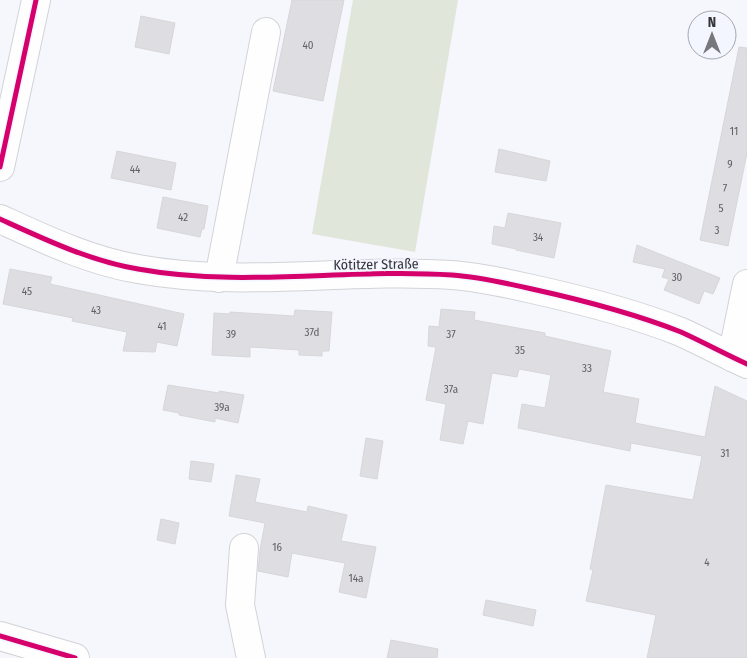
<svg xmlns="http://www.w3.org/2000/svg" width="747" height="658" viewBox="0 0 747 658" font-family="'Fira Sans Condensed',sans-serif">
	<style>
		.green { fill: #e0e6d9 }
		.building { fill: #dedde1; stroke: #d7d6da }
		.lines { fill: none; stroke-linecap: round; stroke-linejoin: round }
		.minor-casing { stroke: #d2d3d7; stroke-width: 30 }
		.minor { stroke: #fefeff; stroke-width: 28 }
		.cycleway-casing { stroke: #f3f6ff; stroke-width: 8 }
		.cycleway { stroke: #d6006c; stroke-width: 5 }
		.labels { text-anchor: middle; stroke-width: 4; stroke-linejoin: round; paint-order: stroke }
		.number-label { font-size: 11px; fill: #606164 }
		.street-label { font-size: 14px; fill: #323437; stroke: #f3f6ff }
	</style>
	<rect width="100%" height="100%" fill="#f6f7fc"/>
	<path class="green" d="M353 0H458L415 252 312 234Z"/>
	<g class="building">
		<path d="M292 0H344L323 101 273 91Z"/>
		<path d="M141 16 175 23 169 54 135 47Z"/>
		<path d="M739 47 747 48V153L728 246 700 240Z"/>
		<path d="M499 149 550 161 546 181 495 172Z"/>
		<path d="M117 151 176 163 171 190 111 178Z"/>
		<path d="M163 197 208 206 204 229H202L200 237 157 228Z"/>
		<path d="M508 213 561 223 554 258 516 250V249L492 244 494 226 505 228Z"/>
		<path d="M637 245 720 278 713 294 704 291 699 304 664 290 669 279 662 277 665 269 633 262Z"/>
		<path d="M10 269 52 277 50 284 184 314 177 346 157 342 155 352 123 351 127 332 72 321 73 318 3 304Z"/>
		<path d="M441 309 475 312 474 320 545 333V336L611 351 603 392 639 399 635 423 705 437 715 386 747 401V658H647L656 615 586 601 593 570 590 569 606 485 693 500 702 456 631 443 630 451 518 428 522 404 545 408 551 375 519 369 517 377 492 373 483 424 468 421 463 444 440 440 446 404 426 400 436 347 428 346 429 326 439 327Z"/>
		<path d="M295 310 332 312 329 351H322V356L299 355V350L250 347V357L212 355 214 313 230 314V312L294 316Z"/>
		<path d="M168 385 219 393V391L244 395 238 423 215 418V422L179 415V413L163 410Z"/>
		<path d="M366 438 383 441 377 479 360 476Z"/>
		<path d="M191 461 214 464 211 482 189 479Z"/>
		<path d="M236 475 260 479 255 502 307 512 308 506 347 515 341 541 376 547 366 598 339 592 345 563 292 553 288 577 258 571 260 550 265 523 229 516Z"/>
		<path d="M161 519 179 523 175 544 157 540Z"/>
		<path d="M486 600 536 610 533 626 483 615Z"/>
		<path d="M391 640 438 649 437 658H387Z"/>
	</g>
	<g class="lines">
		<g class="minor-casing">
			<g id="minor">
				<path d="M0 167 36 0"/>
				<path d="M0 219C44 239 90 261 138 269 242 288 347 268 452 275 479 277 506 283 532 289 582 300 633 313 681 332 703 342 725 354 747 364"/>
				<path d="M219 278 266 32"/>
				<path d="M732 357 747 284"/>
				<path d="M244 548 240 605 251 658"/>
				<path d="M0 636 75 658"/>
			</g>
		</g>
		<use href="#minor" class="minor"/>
		<g class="cycleway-casing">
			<g id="cycleway">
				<path d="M0 167 36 0"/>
				<path d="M0 219C44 239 90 261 138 269 242 288 347 268 452 275 479 277 506 283 532 289 582 300 633 313 681 332 703 342 725 354 747 364"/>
				<path d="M0 636 75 658"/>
			</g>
		</g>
		<use href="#cycleway" class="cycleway"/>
	</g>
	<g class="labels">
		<g class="number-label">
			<text x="308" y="49">40</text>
			<text x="734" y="135">11</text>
			<text x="730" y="168">9</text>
			<text x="135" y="173">44</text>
			<text x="725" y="192">7</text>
			<text x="721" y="212">5</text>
			<text x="183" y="221">42</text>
			<text x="717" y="234">3</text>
			<text x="538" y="241">34</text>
			<text x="677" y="281">30</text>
			<text x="27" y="295">45</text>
			<text x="96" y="314">43</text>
			<text x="162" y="330">41</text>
			<text x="312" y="336">37d</text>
			<text x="231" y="338">39</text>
			<text x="451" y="338">37</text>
			<text x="520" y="354">35</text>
			<text x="587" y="372">33</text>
			<text x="451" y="393">37a</text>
			<text x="222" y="411">39a</text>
			<text x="725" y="457">31</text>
			<text x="277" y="551">16</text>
			<text x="707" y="566">4</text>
			<text x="356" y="582">14a</text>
		</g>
		<g class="street-label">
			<text transform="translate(376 264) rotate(-1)" y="5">Kötitzer Straße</text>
		</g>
	</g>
	<g transform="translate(712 35)"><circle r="24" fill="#f3f6ff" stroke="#a6a8af"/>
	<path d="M0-4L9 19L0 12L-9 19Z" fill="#77787c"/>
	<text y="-8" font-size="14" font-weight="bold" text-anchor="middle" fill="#323437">N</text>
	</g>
</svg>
